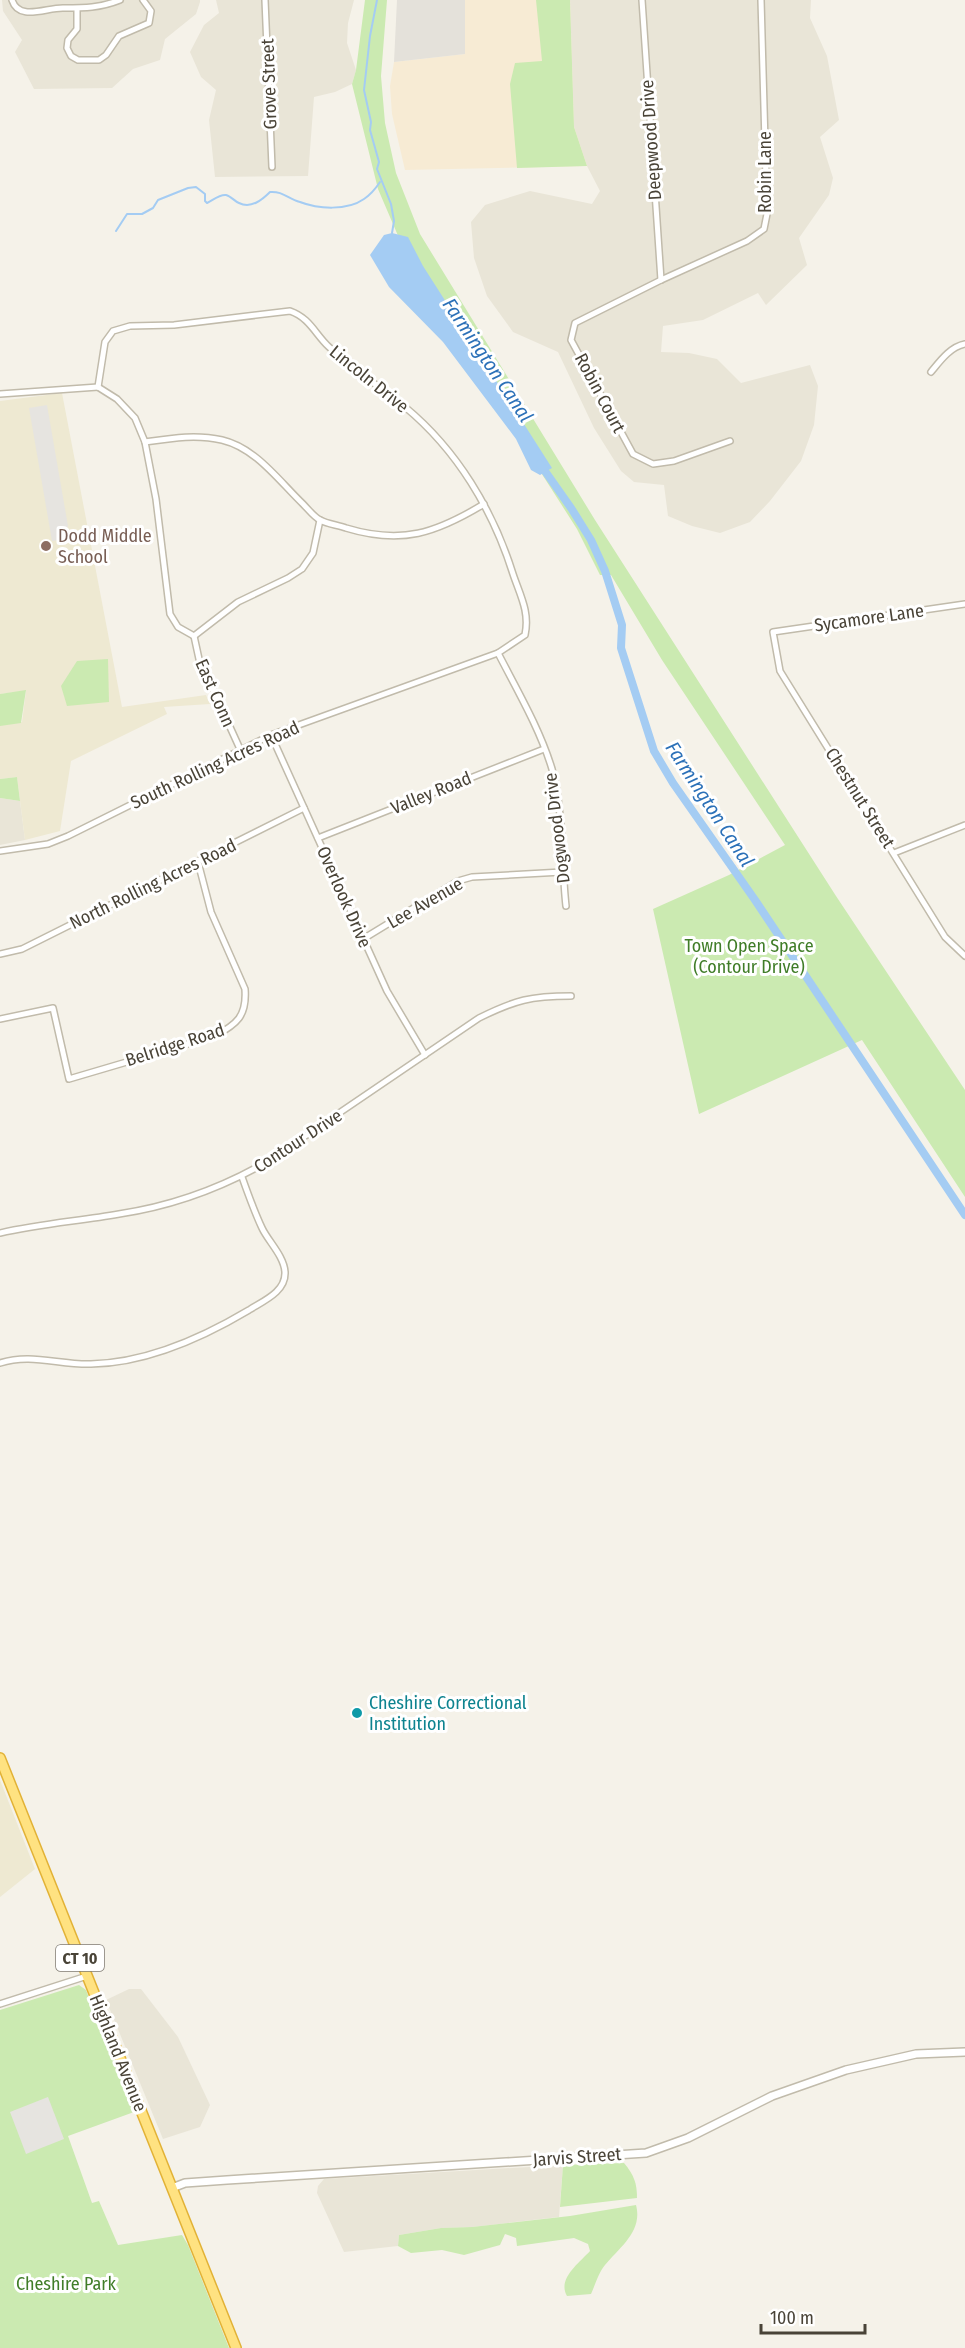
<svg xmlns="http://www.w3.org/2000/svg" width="965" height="2348" viewBox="0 0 965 2348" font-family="'Fira Sans Condensed',sans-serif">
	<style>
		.residential { fill: #e9e5d7 }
		.commercial { fill: #f7ebd4 }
		.industrial { fill: #e4e1da }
		.education { fill: #eee9d2 }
		.green { fill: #cbeab1 }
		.parking { fill: #e6e4e0 }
		.water { fill: #a4ccf3 }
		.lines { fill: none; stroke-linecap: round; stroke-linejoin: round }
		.stream { stroke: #a4ccf3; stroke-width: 2 }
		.canal { stroke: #a4ccf3; stroke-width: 8 }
		.minor-casing { stroke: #c1bbab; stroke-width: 8 }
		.tertiary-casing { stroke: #c1bbab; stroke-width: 10 }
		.trunk-casing { stroke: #e2b236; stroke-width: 12 }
		.minor { stroke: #fff; stroke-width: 5 }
		.tertiary { stroke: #fff; stroke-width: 7 }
		.trunk { stroke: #ffe281; stroke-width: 9 }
		.education-dot { fill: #8d6e63; stroke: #fff; stroke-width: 2 }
		.culture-dot { fill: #0f9aa8; stroke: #fff; stroke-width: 2 }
		.labels { text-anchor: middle; stroke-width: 6; stroke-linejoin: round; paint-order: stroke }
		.shield { fill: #fff; stroke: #807b73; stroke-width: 1.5 }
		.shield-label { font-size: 16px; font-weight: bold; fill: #494337 }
		.street-label { font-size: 18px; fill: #494337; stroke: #fff }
		.education-label { font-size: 18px; fill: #785e54; stroke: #fff; text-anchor: start }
		.park-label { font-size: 18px; fill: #407d28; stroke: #fff }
		.culture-label { font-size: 18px; fill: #0d838f; stroke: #fff; text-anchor: start }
		.water-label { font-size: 20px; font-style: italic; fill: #2c71b8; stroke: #fff }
	</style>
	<rect width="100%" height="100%" fill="#f5f2e9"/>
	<g class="residential">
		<path d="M2 0H200V2L196 14 165 39 160 60 133 69 112 88 34 89 15 52 22 40 3 11Z"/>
		<path d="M216 0H354L348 23 347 43 356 70 352 84 335 92 314 97 308 176 215 177 209 120 216 90 201 77 190 52 204 25 219 13Z"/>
		<path d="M570 0H811L810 18 827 56 839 120 820 137 833 178 829 195 799 238 807 265 766 305 758 293 703 320 663 326 661 352 689 353 717 359 741 383 810 365 818 386 814 425 801 461 770 501 750 522 720 533 692 526 668 516 664 485 634 482 621 471 594 428 558 352 513 332 487 296 474 258 471 222 485 205 530 191 592 204 600 191 587 166 574 127Z"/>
		<path d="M0 798 20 801 25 840 0 845Z"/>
		<path d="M129 1989H141L178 2037 210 2105 200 2127 163 2139 106 2000Z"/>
		<path d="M563 2165 559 2217 472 2227 441 2228 399 2235 398 2246 344 2252 317 2193 318 2186 324 2179Z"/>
	</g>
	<path class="commercial" d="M465 0H570L574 127 587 166 405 170 392 114 390 86 394 62 465 54Z"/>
	<path class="industrial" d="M397 0H465V54L394 62Z"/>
	<g class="education">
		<path d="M62 393 122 707 206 695 210 704 164 707 167 714 71 761 60 831 25 840 17 777 0 779V725L22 722 26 691 0 694V401Z"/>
		<path d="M0 1780 35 1869 0 1897Z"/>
	</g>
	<g class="green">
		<path d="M365 0H387L381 76 385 123 396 173 420 234 595 520 836 896 965 1090V1197L862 1040 699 1114 653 909 729 875 785 845 662 660 611 575H600L577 529 462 349 402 245 378 189 352 84 356 70Z"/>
		<path d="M536 0H570L574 127 587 166 517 168 510 84 515 63 542 61Z"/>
		<path d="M108 659 109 702 67 706 61 686 77 661Z"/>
		<path d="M26 690 21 723 0 726V694Z"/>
		<path d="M17 777 20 801 0 798V779Z"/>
		<path d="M79 1985 86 1990 134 2112 68 2136 92 2203 99 2201 118 2245 182 2235 188 2245 229 2348H0V2010Z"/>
		<path d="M624 2163C634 2175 637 2183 637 2198L560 2207 563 2165Z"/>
		<path d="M636 2205C643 2231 620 2247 605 2265 599 2272 595 2285 591 2294L567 2296C557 2279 579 2263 590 2251L588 2244 574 2238 517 2246 516 2238 505 2234 500 2245 464 2255 442 2250 411 2253 398 2246 399 2235 441 2228 472 2227 570 2216Z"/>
	</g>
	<g class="parking">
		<path d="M47 405 68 526 59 540 52 541 29 408Z"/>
		<path d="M48 2097 64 2139 26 2154 10 2112Z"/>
	</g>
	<path class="water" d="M392 233 408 237 423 266 552 468 540 475 531 470 516 439 443 342 389 287 370 255 384 235Z"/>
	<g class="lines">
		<g class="stream">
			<path d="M377 0 370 36 364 90 371 122 370 130 379 162 377 169 391 204 394 221 392 233"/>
			<path d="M116 231 127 214H142L153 208 158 200 188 188 196 187 205 194V201L207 203C213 200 220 194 226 195 231 196 234 201 239 203 251 209 262 200 270 192 283 191 288 199 300 202 318 209 347 211 364 199 370 195 376 188 380 182"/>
		</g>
		<path class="canal" d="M540 464 571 508 591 540 605 571 622 625 621 648 654 751 673 783 755 900 965 1215"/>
		<g class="minor-casing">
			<g id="minor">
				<path d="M12 0C19 22 47 7 64 8 84 8 100 8 120 0"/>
				<path d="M265 0 272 167"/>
				<path d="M642 0 661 280"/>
				<path d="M77 9V29L68 40 67 48 71 56 78 60H99L106 55 119 36 149 23 151 11 143 0"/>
				<path d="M931 372C940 361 950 347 965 344"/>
				<path d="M98 387 117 399 135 418 145 442 156 499 170 614 178 627 194 636"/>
				<path d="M0 394 98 387"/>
				<path d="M730 441 674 461 653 464 633 454 571 340 575 323 661 280 747 241 764 229 767 214 761 0"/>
				<path d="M145 442C172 438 196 434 222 440 256 448 279 481 303 504 308 509 314 517 320 520 327 524 338 525 346 528 402 545 436 533 484 504"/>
				<path d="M965 604 773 632 780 671 945 937 965 956"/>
				<path d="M194 636 238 602 288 578 302 569 313 553 320 520"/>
				<path d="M194 636 199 659 240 749"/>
				<path d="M498 653C517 690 540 729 552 769 564 813 561 861 566 906"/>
				<path d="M271 735 387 991 425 1055"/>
				<path d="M318 838 544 749"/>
				<path d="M0 851 48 844 68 836 271 735 498 653 525 635C530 612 520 595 513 574 493 510 457 450 405 407 380 387 353 369 329 347 315 334 310 318 290 311L174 325 130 326 113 331 105 342 98 387"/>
				<path d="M894 853 965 825"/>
				<path d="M363 939 458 881 472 877 562 872"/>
				<path d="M0 954 22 949 304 808"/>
				<path d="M0 1019 53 1008 69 1079 215 1036C237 1024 247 1016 245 989L211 912 198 862"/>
				<path d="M0 1233C39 1224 79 1221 119 1214 172 1206 224 1187 270 1160L479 1018C515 1000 531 996 571 996"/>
				<path d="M0 1363C31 1353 59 1365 91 1364 147 1363 202 1338 249 1310 263 1301 286 1292 285 1272 284 1256 268 1241 262 1228 254 1211 248 1194 242 1177"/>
				<path d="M0 2004 87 1976"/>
			</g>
		</g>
		<g class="tertiary-casing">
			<path id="tertiary" d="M172 2188 185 2183 227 2180 646 2153 688 2138 772 2096 846 2070 916 2054 965 2052"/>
		</g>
		<g class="trunk-casing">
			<path id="trunk" d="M0 1758 236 2348"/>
		</g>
		<use href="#minor" class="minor"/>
		<use href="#tertiary" class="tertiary"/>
		<use href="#trunk" class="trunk"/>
	</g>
	<circle class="education-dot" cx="46" cy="546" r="6"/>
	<circle class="culture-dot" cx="357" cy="1713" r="6"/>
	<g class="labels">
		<rect class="shield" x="56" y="1945" width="48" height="26" rx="4.5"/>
		<g class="shield-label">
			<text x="80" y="1964">CT 10</text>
		</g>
		<g class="street-label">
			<text transform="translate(269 84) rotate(-92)" y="6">Grove Street</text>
			<text transform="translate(651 140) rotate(-94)" y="6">Deepwood Drive</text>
			<text transform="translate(765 172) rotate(-90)" y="6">Robin Lane</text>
			<text transform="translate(369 379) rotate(39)" y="6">Lincoln Drive</text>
			<text transform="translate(600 393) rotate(62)" y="6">Robin Court</text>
			<text transform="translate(869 618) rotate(-8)" y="6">Sycamore Lane</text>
			<text transform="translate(215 693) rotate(66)" y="6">East Conn</text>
			<text transform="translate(215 765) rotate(-25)" y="6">South Rolling Acres Road</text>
			<text transform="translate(431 793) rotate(-22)" y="6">Valley Road</text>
			<text transform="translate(860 798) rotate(58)" y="6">Chestnut Street</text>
			<text transform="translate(557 828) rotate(-97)" y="6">Dogwood Drive</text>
			<text transform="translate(153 884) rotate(-26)" y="6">North Rolling Acres Road</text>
			<text transform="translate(344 897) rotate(66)" y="6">Overlook Drive</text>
			<text transform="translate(425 903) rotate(-30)" y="6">Lee Avenue</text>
			<text transform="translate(175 1045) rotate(-18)" y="6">Belridge Road</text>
			<text transform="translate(298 1141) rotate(-33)" y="6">Contour Drive</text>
			<text transform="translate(118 2053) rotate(68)" y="6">Highland Avenue</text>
			<text transform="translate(577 2157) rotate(-4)" y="6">Jarvis Street</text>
		</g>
		<g class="education-label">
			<text x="58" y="542">Dodd Middle<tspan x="58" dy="21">School</tspan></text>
		</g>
		<g class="park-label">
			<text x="749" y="952">Town Open Space<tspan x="749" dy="21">(Contour Drive)</tspan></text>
			<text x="66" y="2290">Cheshire Park</text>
		</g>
		<g class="culture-label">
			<text x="369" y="1709">Cheshire Correctional<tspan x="369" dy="21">Institution</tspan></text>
		</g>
		<g class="water-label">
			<text transform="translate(488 360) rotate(56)" y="7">Farmington Canal</text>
			<text transform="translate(710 804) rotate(57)" y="7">Farmington Canal</text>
		</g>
	</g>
	<path d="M761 2324v9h104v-9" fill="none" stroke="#494337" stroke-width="3"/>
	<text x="770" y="2324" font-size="18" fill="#494337" stroke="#ffffff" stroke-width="4.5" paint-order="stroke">100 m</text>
</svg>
